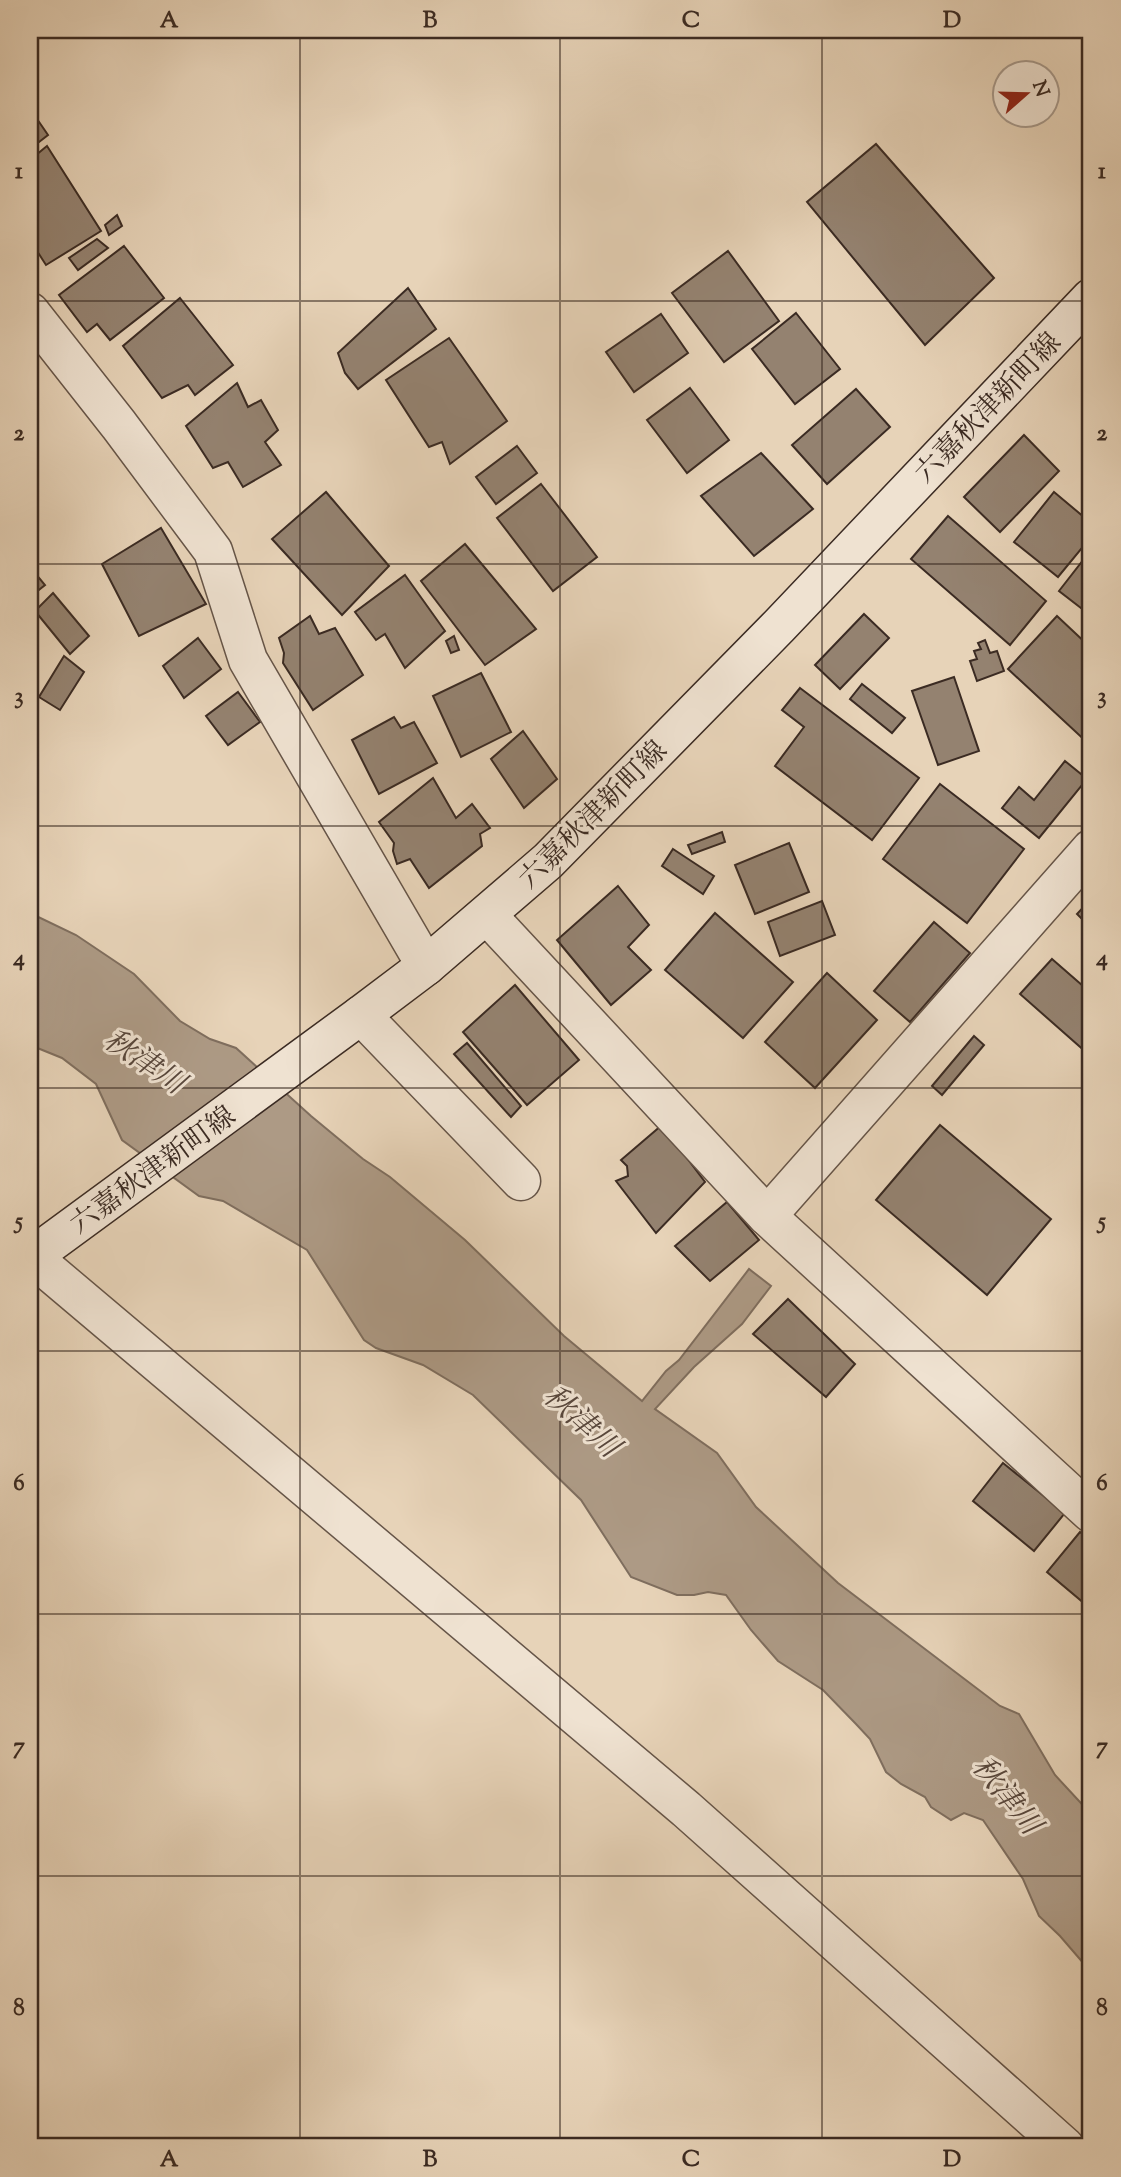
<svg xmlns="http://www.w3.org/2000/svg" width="1121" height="2177" viewBox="0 0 1121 2177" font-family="'Sorts Mill Goudy','Noto Serif JP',serif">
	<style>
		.water { fill: #ad9a85; stroke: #7f6e5e; stroke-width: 2 }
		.building { fill: #948270; stroke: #3b2b23; stroke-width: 2 }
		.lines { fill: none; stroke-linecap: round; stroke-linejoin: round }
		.minor-casing { stroke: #665548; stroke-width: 41 }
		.secondary-casing { stroke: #3b2b23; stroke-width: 41 }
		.minor { stroke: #efe2d1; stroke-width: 38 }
		.secondary { stroke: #efe2d1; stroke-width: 38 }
		.grid { fill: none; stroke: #3b2b23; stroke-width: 2; stroke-opacity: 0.55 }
		.labels { text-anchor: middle; stroke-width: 6; stroke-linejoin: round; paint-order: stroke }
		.street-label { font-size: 28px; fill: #3b2b23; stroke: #efe2d1 }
		.water-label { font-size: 30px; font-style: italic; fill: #58473c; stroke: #efe2d1 }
		.neatline { fill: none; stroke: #3b2b23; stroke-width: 2.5 }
		.grid-label { font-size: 23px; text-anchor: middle; font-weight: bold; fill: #3b2b23 }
	</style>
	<rect width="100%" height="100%" fill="#e7d3b8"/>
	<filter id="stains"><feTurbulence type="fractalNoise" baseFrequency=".00286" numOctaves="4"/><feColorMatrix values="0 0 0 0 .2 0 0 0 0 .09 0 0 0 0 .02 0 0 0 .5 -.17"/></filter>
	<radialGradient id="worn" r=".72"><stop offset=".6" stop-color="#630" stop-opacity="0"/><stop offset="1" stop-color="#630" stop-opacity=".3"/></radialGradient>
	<path class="water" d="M30 913 76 935 134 974 180 1021 210 1039 236 1048 311 1116 363 1159 390 1177 465 1240 564 1336 642 1401 666 1371 679 1360 749 1269 771 1286 742 1324 694 1367 655 1409 717 1453 756 1507 838 1583 1000 1706 1019 1714 1055 1775 1091 1814V1972L1060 1936 1039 1916 1023 1879 983 1820 964 1813 951 1820 931 1807 925 1797 901 1784 886 1772 870 1739 856 1724 823 1690 778 1661 751 1630 726 1595 708 1592 694 1595H677L631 1577 581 1500 473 1395 423 1365 376 1348 364 1340 307 1250 223 1201 199 1196 122 1140 96 1084 62 1058 30 1045Z"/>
	<g class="building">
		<path d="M35 116 48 135 30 149V119Z"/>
		<path d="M876 144 994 278 925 345 807 202Z"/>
		<path d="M47 146 101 231 46 265 30 240V160Z"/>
		<path d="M117 215 122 226 109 235 105 225Z"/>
		<path d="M97 239 108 248 78 270 69 258Z"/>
		<path d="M124 246 164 298 110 340 97 324 87 332 59 295Z"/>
		<path d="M728 251 779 321 724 362 672 293Z"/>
		<path d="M408 288 436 329 358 389 345 373 338 353Z"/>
		<path d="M180 298 233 365 195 395 188 385 162 398 123 346Z"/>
		<path d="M796 313 840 369 795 404 752 349Z"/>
		<path d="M661 314 688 353 634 392 606 352Z"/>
		<path d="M449 338 507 421 450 464 442 442 429 447 386 380Z"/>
		<path d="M237 383 248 407 261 400 278 430 265 442 281 465 243 487 228 462 213 468 186 426Z"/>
		<path d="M690 388 729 440 687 473 647 420Z"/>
		<path d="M856 389 890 427 827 484 792 445Z"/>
		<path d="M1024 435 1059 471 1000 532 964 497Z"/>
		<path d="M517 446 537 473 496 504 476 477Z"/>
		<path d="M761 453 813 509 754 556 701 496Z"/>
		<path d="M541 484 597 557 553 591 497 518Z"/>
		<path d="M326 492 389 566 342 615 272 539Z"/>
		<path d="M1054 492 1091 523V537L1058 577 1014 542Z"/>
		<path d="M948 516 1046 601 1010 645 911 559Z"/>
		<path d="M161 528 206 604 139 636 102 564Z"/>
		<path d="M465 544 536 629 485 665 421 581Z"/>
		<path d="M1091 550V613L1090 615 1059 591Z"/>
		<path d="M30 567 45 585 30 597Z"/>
		<path d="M405 575 445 631 405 668 385 634 376 640 355 612Z"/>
		<path d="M53 593 89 636 70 654 35 611Z"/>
		<path d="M864 614 889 638 840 689 815 665Z"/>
		<path d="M310 616 319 634 335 628 363 675 313 710 283 663 284 653 279 638Z"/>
		<path d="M1057 616 1091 648V746L1008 669Z"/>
		<path d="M454 636 459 650 451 653 446 641Z"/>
		<path d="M198 638 221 669 184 698 163 666Z"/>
		<path d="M985 640 990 653 997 651 1004 671 977 681 970 661 977 659 974 651 981 649 978 643Z"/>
		<path d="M64 656 84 672 60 710 39 697Z"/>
		<path d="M481 673 511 732 461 757 433 696Z"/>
		<path d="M954 677 979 751 938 765 912 691Z"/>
		<path d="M862 684 905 718 892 733 850 699Z"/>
		<path d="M800 688 919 778 872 840 775 766 804 727 782 710Z"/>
		<path d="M238 692 260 722 228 745 206 716Z"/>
		<path d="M394 717 401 728 414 722 437 763 379 794 352 740Z"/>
		<path d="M523 731 557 779 524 808 491 759Z"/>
		<path d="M1065 761 1087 779 1039 838 1002 808 1019 787 1034 800Z"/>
		<path d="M433 778 456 818 472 804 490 828 480 834 482 846 429 888 410 859 397 864 393 851 394 843 379 822Z"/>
		<path d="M940 784 1024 849 967 923 883 859Z"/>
		<path d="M722 832 725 842 692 854 688 845Z"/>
		<path d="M789 843 809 892 755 914 735 865Z"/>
		<path d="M673 849 714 876 703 894 662 866Z"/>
		<path d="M618 886 649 925 628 947 651 970 611 1005 557 940Z"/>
		<path d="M1091 899V928L1077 914Z"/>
		<path d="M822 901 835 935 780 956 768 922Z"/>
		<path d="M715 913 793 982 743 1038 665 970Z"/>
		<path d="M934 922 970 953 910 1022 874 991Z"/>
		<path d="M1052 959 1091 993V1048L1087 1053 1020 994Z"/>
		<path d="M827 973 877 1020 815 1088 765 1042Z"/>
		<path d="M515 985 579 1060 527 1105 463 1032Z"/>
		<path d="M974 1036 984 1045 942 1095 932 1086Z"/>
		<path d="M467 1043 521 1106 511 1117 454 1054Z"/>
		<path d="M662 1125 705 1182 656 1233 616 1181 628 1176 627 1166 621 1160Z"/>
		<path d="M940 1125 1051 1219 987 1295 876 1200Z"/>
		<path d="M727 1202 759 1240 710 1281 675 1246Z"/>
		<path d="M788 1299 855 1364 826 1397 753 1334Z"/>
		<path d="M1003 1463 1065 1513 1034 1551 973 1501Z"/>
		<path d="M1080 1532 1091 1541V1609L1047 1572Z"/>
	</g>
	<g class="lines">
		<g class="minor-casing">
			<g id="minor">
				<path d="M30 312 119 425 213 551 248 660 426 966"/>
				<path d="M487 915 767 1216 1091 1513"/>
				<path d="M361 1015 521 1181"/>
				<path d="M767 1216 1091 849"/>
				<path d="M32 1257 686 1809 1065 2147"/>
			</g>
		</g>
		<g class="secondary-casing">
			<path id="secondary" d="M30 1258 361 1015 426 966 548 861 779 626 1091 298"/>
		</g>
		<use href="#minor" class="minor"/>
		<use href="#secondary" class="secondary"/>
	</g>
	<path class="grid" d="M300 30V2147M560 30V2147M822 30V2147M30 301H1091M30 564H1091M30 826H1091M30 1088H1091M30 1351H1091M30 1614H1091M30 1876H1091"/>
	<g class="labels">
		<g class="street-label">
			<text transform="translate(987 407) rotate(-46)" y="10">六嘉秋津新町線</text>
			<text transform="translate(592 814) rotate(-45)" y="10">六嘉秋津新町線</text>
			<text transform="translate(152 1169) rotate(-36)" y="10">六嘉秋津新町線</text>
		</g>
		<g class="water-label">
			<text transform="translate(145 1061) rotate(34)" y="10">秋津川</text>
			<text transform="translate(582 1421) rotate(42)" y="10">秋津川</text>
			<text transform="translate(1007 1795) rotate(51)" y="10">秋津川</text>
		</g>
	</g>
	<rect width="1121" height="2177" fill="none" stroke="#e7d3b8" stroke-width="77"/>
	<g transform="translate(1026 94) rotate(70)"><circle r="33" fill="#efe2d1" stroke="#a7998b" stroke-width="2"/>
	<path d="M0-5L12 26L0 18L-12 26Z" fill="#8f2418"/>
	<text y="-10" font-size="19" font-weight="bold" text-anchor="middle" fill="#3b2b23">N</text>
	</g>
	<rect x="38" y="38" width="1044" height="2100" class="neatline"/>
	<g class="grid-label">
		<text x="169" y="27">A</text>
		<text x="430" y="27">B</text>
		<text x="691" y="27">C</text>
		<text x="952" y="27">D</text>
		<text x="19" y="178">1</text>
		<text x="1102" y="178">1</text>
		<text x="19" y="440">2</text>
		<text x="1102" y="440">2</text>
		<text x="19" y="703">3</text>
		<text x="1102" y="703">3</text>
		<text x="19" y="965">4</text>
		<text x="1102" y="965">4</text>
		<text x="19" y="1228">5</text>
		<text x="1102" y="1228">5</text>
		<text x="19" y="1490">6</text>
		<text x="1102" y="1490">6</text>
		<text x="19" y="1753">7</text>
		<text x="1102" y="1753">7</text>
		<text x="19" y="2015">8</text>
		<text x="1102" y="2015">8</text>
		<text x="169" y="2166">A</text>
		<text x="430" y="2166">B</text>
		<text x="691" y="2166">C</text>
		<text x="952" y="2166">D</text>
	</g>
	<rect width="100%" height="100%" filter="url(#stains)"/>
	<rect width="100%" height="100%" fill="url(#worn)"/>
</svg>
